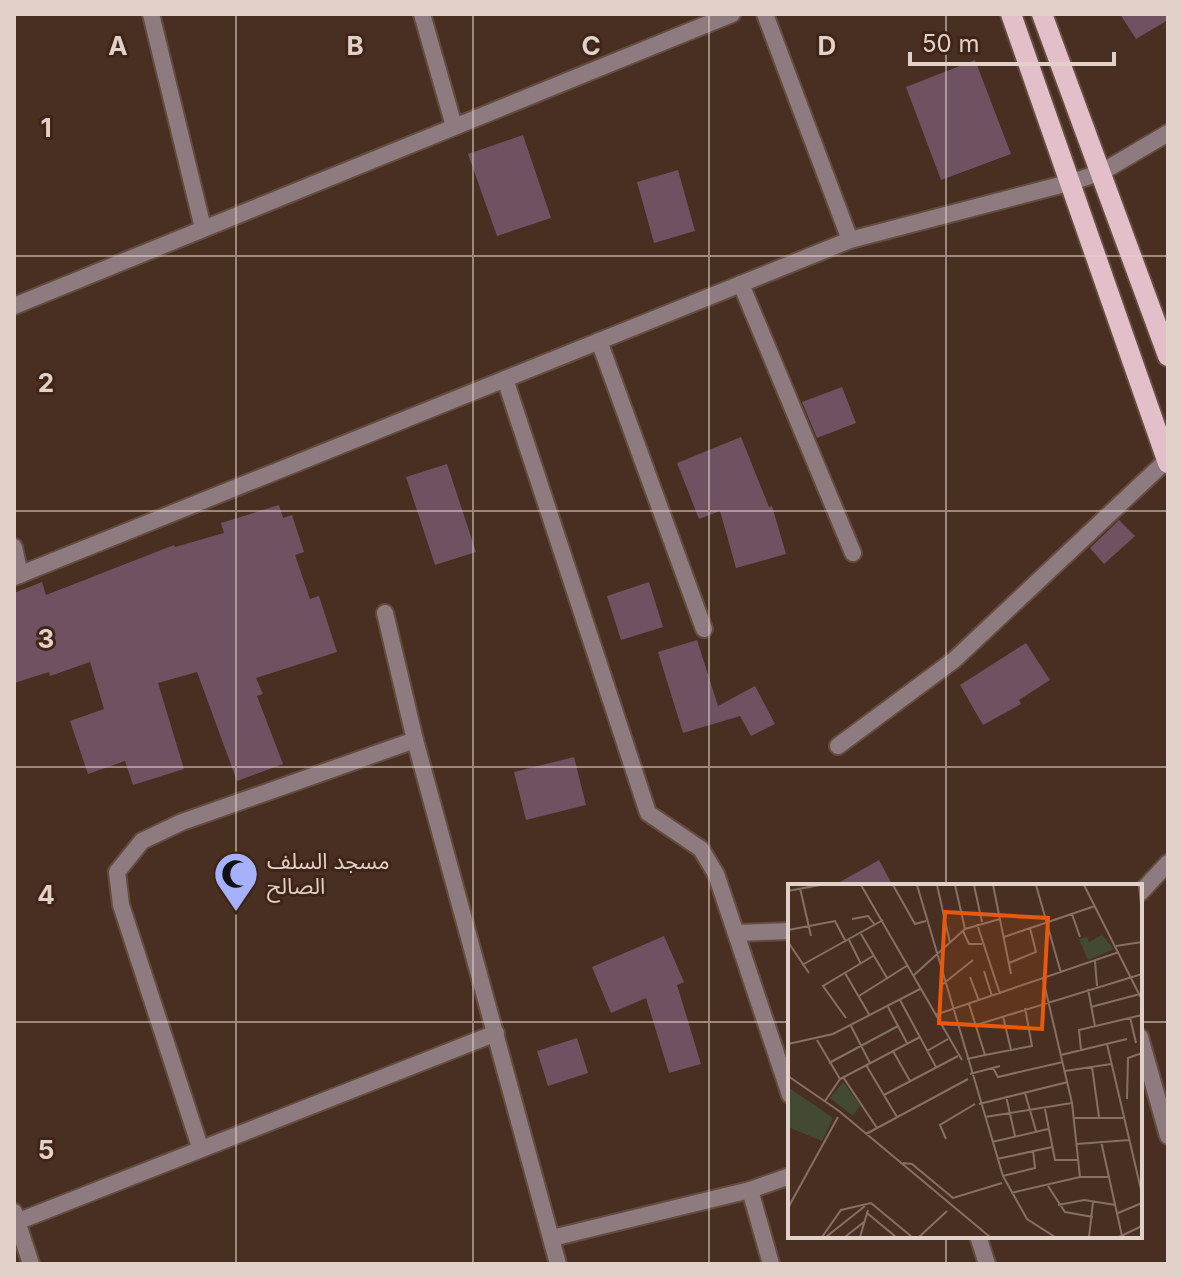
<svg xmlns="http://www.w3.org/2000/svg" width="1182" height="1278" viewBox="0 0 1182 1278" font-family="Inter,'Noto Sans Arabic',sans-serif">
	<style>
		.building { fill: #705162 }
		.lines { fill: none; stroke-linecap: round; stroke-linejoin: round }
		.minor-casing { stroke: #644c3f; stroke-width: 20 }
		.primary-casing { stroke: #644c3f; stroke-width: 24 }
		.minor { stroke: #8d7b80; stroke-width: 16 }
		.primary { stroke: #e3c0c9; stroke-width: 20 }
		.grid { fill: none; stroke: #e2d1c8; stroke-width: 2; stroke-opacity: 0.55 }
		.labels { text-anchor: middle; stroke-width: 6; stroke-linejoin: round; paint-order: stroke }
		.poi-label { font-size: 22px; fill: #e2d1c8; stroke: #3e2518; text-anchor: start }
		.inset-road { fill: none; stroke: #867064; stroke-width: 2 }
		.view { fill: #e8590c; fill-opacity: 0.15; stroke: #e8590c; stroke-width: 4 }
		.inset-edge { fill: none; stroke: #e2d1c8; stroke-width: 4 }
		.grid-label { font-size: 26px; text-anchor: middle; font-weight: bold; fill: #e2d1c8; stroke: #3e2518; stroke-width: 6; stroke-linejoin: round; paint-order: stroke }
	</style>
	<rect width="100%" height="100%" fill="#482f21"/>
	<g class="building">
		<path d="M1120 14H1168V20L1136 39Z"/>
		<path d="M975 60 1011 154 941 180 906 87Z"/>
		<path d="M523 135 551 218 497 236 468 154Z"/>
		<path d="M678 170 695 231 654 243 637 182Z"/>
		<path d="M842 387 856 423 817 438 802 402Z"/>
		<path d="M741 437 769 507 772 506 786 554 736 568 720 511 699 519 677 463Z"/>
		<path d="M447 464 476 552 435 565 406 477Z"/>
		<path d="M279 505 283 518 292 515 304 552 295 555 310 599 319 596 337 652 256 678 263 694 257 696 283 764 237 781 197 672 158 683 184 769 133 785 125 761 88 774 70 721 104 709 90 662 50 676 49 672 14 683V593L42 582 46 595 174 545 175 547 224 533 221 523Z"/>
		<path d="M1119 520 1135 536 1104 564 1090 548Z"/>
		<path d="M649 582 663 627 621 640 607 596Z"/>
		<path d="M697 640 718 706 755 686 775 724 751 736 740 716 683 733 658 652Z"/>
		<path d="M1026 643 1050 680 1019 700 1021 704 983 725 960 685Z"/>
		<path d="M574 757 586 805 526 820 514 772Z"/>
		<path d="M879 860 893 886H833Z"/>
		<path d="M664 936 684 982 677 985 701 1064 669 1073 646 998 611 1013 592 967Z"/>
		<path d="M577 1038 588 1073 548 1086 537 1051Z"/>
	</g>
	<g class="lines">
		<g class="minor-casing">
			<g id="minor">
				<path d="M151 14 203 228"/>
				<path d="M422 14 454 126"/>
				<path d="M765 14 850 240"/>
				<path d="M741 284 853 553"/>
				<path d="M14 306 732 14"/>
				<path d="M599 341 704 629"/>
				<path d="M505 379 648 813 701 849 716 874 790 1095"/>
				<path d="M14 547 20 575"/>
				<path d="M14 577 850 240 1072 182 1102 172 1168 133"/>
				<path d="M385 613 415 740 558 1264"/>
				<path d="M838 746 954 660 1167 460"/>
				<path d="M1140 893 1168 863"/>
				<path d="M736 933 790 931"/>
				<path d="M1140 1037 1168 1136"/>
				<path d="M200 1147 121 905 117 872 142 841 182 822 415 740"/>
				<path d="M750 1190 771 1264"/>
				<path d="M14 1212 31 1264"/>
				<path d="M14 1223 496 1033"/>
				<path d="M978 1236 987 1264"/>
				<path d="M552 1238 750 1190 790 1176"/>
			</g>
		</g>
		<g class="primary-casing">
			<g id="primary">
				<path d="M1011 14 1168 463"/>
				<path d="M1042 14 1168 356"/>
			</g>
		</g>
		<use href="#minor" class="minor"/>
		<use href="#primary" class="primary"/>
	</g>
	<path class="grid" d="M236 14V1264M473 14V1264M709 14V1264M946 14V886M14 256H1168M14 511H1168M14 767H1168M14 1022H790M1140 1022H1168M946 1236V1264"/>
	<defs>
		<g id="mosque-pin" transform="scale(2.3)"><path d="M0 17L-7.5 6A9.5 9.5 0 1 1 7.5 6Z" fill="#a6b1fc" stroke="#3e2518"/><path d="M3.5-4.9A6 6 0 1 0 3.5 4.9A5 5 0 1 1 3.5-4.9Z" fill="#111"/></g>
	</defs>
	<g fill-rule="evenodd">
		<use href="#mosque-pin" x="236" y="874"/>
	</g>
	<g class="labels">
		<g class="poi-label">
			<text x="267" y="869">مسجد السلف<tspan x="267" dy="25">الصالح</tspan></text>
		</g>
	</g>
	<g transform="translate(788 884)">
		<rect width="354" height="354" fill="#482f21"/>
		<path d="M314 51 326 65 300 76 291 55 299 53 301 58ZM55 198 72 221 65 232 42 214ZM0 203 45 234 34 257 0 243Z" fill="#434a33"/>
		<path class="inset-road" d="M73 1 174 176M105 1 127 40 138 37M129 1 215 292 239 335 267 353M149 1 162 59M167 1 177 45M186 1 194 38M205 1 223 90M248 1 273 89M296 1 354 116M351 1 354 30M12 4 23 52M0 7 32 1M284 30 292 53M64 35 80 32 87 41M189 40 212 110M0 46 47 37 58 58M175 47 181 60H194M73 50 99 94M216 53 307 22M61 56 73 80M0 58 21 89M328 62 354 58M307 77 309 102M221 79 248 68 242 44M14 81 95 36M196 87 204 112M57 89 82 132M126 91 177 45 212 35M182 93 191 117M255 95 284 219 292 293M155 100 185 76M300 105 307 142M71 112 120 81M112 116 148 183M100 123 119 159M303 123 352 110M147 131 331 68M215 132 223 166M342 133 348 159M58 134 35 102 85 72M188 141 354 90M63 142 82 179M29 156 52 195M0 160 45 150 132 105M319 160 354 310M293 166 291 146 354 131M105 167 122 197M139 167 160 155M197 171 244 162 237 124M273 171 339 155M179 175 197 171 181 120M41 179 110 142M78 181 109 233M304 183 311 233M205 184 210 193 275 178M277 187 323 180M182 190 212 182M0 192 51 227 202 353M55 193 89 244M237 209 248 247M96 211 170 172M218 212 227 252M339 215 340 174 354 169M37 217 52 195 132 153M191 220 280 198M257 225 267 276H291M197 233 284 219M286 234H335M78 250 180 195M158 255 152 241 187 220M313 257 334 352M204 258 260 245M289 260 341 256M209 275 264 263M115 279 124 280 165 314 214 299M215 292 247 284 245 266M260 302 277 328 305 333M223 309 292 293H320M270 321 296 316 328 321M0 324 50 233M79 329 108 353M330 329 354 319M34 353 53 326 83 319 124 353M38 353 77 322M57 353 76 338M72 353 80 326M131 353 159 327M301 353 305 318M331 353 354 342"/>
		<path class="view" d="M157 28 260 34 254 145 151 139Z"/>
		<rect width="354" height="354" class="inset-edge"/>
	</g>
	<g class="grid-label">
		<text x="118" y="55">A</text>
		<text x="355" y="55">B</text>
		<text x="591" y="55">C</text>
		<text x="827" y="55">D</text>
		<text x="46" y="137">1</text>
		<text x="46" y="392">2</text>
		<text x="46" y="648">3</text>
		<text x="46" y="904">4</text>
		<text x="46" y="1159">5</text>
	</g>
	<rect width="1182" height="1278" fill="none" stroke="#e2d1c8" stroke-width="32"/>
	<path d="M910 52v12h204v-12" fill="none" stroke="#e2d1c8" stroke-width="4"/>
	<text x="922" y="52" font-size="24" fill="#e2d1c8" stroke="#3e2518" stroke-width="6" paint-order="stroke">50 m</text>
</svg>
